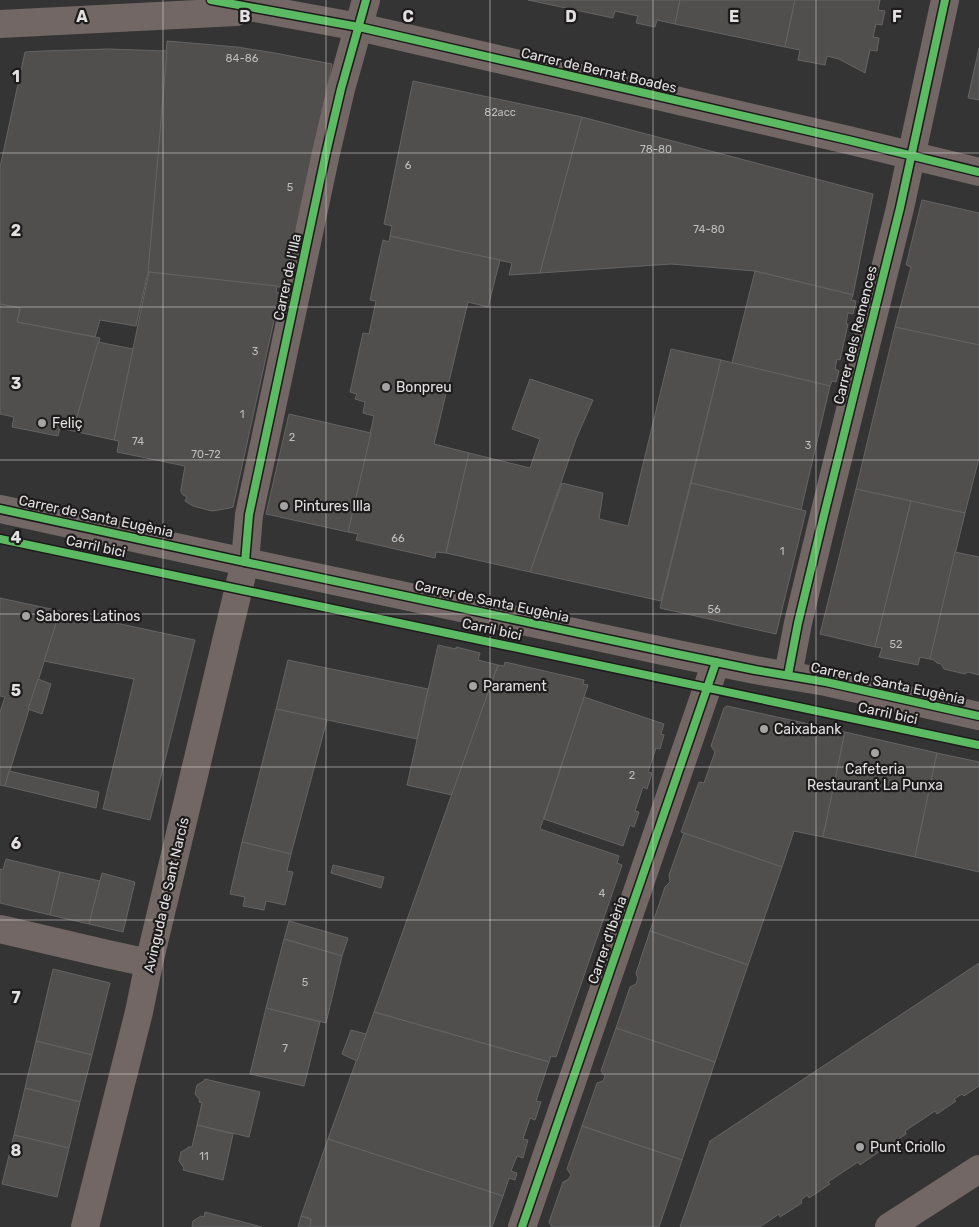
<svg xmlns="http://www.w3.org/2000/svg" width="979" height="1227" viewBox="0 0 979 1227" font-family="Rubik,sans-serif">
	<style>
		.building { fill: #504f4e; stroke: #656464 }
		.lines { fill: none; stroke-linecap: round; stroke-linejoin: round }
		.street { stroke: #726765; stroke-width: 28 }
		.cycleway-casing { stroke: #1d1b1b; stroke-width: 11 }
		.cycleway { stroke: #5cba63; stroke-width: 8 }
		.grid { fill: none; stroke: #e2e0e0; stroke-width: 1; stroke-opacity: 0.55 }
		.poi-dot { fill: #a5a4a4; stroke: #1d1b1b; stroke-width: 2 }
		.labels { text-anchor: middle; stroke-width: 4.5; stroke-linejoin: round; paint-order: stroke }
		.number-label { font-size: 11px; fill: #bebcbc }
		.street-label { font-size: 14px; fill: #e2e0e0; stroke: #1d1b1b }
		.poi-label { font-size: 14px; fill: #e2e0e0; stroke: #1d1b1b; text-anchor: start }
		.grid-label { font-size: 16px; text-anchor: middle; font-weight: bold; fill: #e2e0e0; stroke: #1d1b1b; stroke-width: 4.5; stroke-linejoin: round; paint-order: stroke }
	</style>
	<rect width="100%" height="100%" fill="#353434"/>
	<g class="building">
		<path d="M528 0H680L675 24 657 20 655 27 636 23 638 16 615 11 613 18Z"/>
		<path d="M680 0H795L785 47 675 24Z"/>
		<path d="M795 0H880L878 10 885 11 882 25 876 24 873 37 879 38 877 51 870 50 865 73 839 59 827 56 825 65 798 60 800 50 785 47Z"/>
		<path d="M167 41 237 47 275 53 332 64 287 288 148 272Z"/>
		<path d="M979 48V100L968 98Z"/>
		<path d="M108 49 167 51 148 272 136 326 100 320 95 337 17 322 20 308 0 304V167L25 52 43 51Z"/>
		<path d="M413 81 582 117 540 273 509 275 512 263 390 236 392 226 384 224Z"/>
		<path d="M582 117 873 194 853 295 755 271 671 264 540 273Z"/>
		<path d="M922 200 979 213V345L895 327 911 267 906 265Z"/>
		<path d="M390 236 500 260 488 307 468 302 434 444 469 453 446 553 436 552 435 558 356 540 358 534 348 532 374 416 363 413 365 402 355 399 357 394 350 392 363 333 369 334 376 301 370 300 383 240 389 242Z"/>
		<path d="M755 271 853 295 851 300 856 301 853 314 848 313 846 324H848L840 360 837 359 835 369 839 371 836 382 832 381 830 386 732 363Z"/>
		<path d="M149 272 277 286 276 292 280 293 233 507 230 508 212 511 193 506 185 501 187 497 183 495 181 492V489L185 466 117 452 119 441 114 440Z"/>
		<path d="M0 304 20 308 17 322 100 338 73 431 60 428 58 436 12 427 14 417 0 414Z"/>
		<path d="M895 327 979 345V458L965 513 856 489Z"/>
		<path d="M98 342 133 349 114 440 73 431Z"/>
		<path d="M671 349 721 360 661 601 530 572 562 483 603 493 599 519 628 526Z"/>
		<path d="M721 360 830 386 801 510 691 483Z"/>
		<path d="M530 379 593 400 576 439 530 572 446 553 469 453 530 468 540 439 512 429Z"/>
		<path d="M289 414 371 433 348 532 266 514Z"/>
		<path d="M691 483 806 511 776 634 660 608Z"/>
		<path d="M856 489 911 501 875 647 820 634Z"/>
		<path d="M911 501 965 513 930 659 920 657 918 665 879 657 882 648 875 647Z"/>
		<path d="M955 552 979 557V675L968 672 965 674 944 669 941 664 937 663 934 660 930 659Z"/>
		<path d="M0 598 60 611 5 786 0 785V712L5 697 0 696Z"/>
		<path d="M60 611 195 640 150 820 103 809 134 679 44 661Z"/>
		<path d="M438 645 456 649V647L480 653 478 660 498 665 452 795 407 785Z"/>
		<path d="M288 660 428 689 417 739 276 709Z"/>
		<path d="M505 662 584 680 583 684 588 685 540 829 619 856 617 863 622 865 556 1057 551 1056 549 1062 374 1012 498 665 504 666Z"/>
		<path d="M38 679 51 684 42 714 28 709Z"/>
		<path d="M584 697 664 724 661 734 664 735 660 749 656 748 648 772 652 773 647 789 643 787 635 811 639 812 634 827 630 825 623 846 544 819Z"/>
		<path d="M727 706 845 732 823 837 794 831 782 867 681 832 699 782 704 783 715 752 711 746 724 708Z"/>
		<path d="M276 709 327 720 291 854 242 842Z"/>
		<path d="M845 732 937 753 915 857 823 837Z"/>
		<path d="M937 753 979 762V872L915 857Z"/>
		<path d="M9 771 99 792 96 808 5 786Z"/>
		<path d="M684 833 782 867 748 965 650 931 665 887 670 882 669 875Z"/>
		<path d="M242 842 291 854 287 871 293 872 285 905 266 901 264 910 243 906 245 897 230 894Z"/>
		<path d="M6 859 60 872 50 915 0 903V869L3 870Z"/>
		<path d="M333 865 384 877 381 888 331 873Z"/>
		<path d="M60 872 100 881 89 924 50 915Z"/>
		<path d="M102 873 135 882 123 932 89 924Z"/>
		<path d="M289 921 348 938 342 956 284 939Z"/>
		<path d="M650 931 748 965 715 1062 616 1028 630 987 636 984 638 979 636 973Z"/>
		<path d="M284 939 342 956 326 1023 266 1008Z"/>
		<path d="M979 963V1086L964 1096 962 1094 954 1099 956 1101 937 1114 935 1111 905 1131 906 1134 885 1148 884 1145 878 1149 880 1151 860 1165 858 1162 828 1182 830 1184 809 1198 807 1195 801 1200 802 1203 780 1217 779 1214 760 1227H680L710 1141Z"/>
		<path d="M53 969 110 983 92 1055 36 1041Z"/>
		<path d="M266 1008 320 1022 304 1086 250 1074Z"/>
		<path d="M374 1012 549 1062 536 1101 541 1102 535 1120 530 1118 523 1139 528 1140 523 1158 517 1156 511 1171 517 1173 515 1180 509 1178 503 1196 328 1139Z"/>
		<path d="M616 1028 715 1062 682 1160 582 1126 597 1083 603 1081 605 1076 601 1071Z"/>
		<path d="M351 1030 366 1034 357 1061 342 1054Z"/>
		<path d="M36 1041 92 1055 80 1102 25 1088Z"/>
		<path d="M205 1079 260 1092 249 1137 197 1125 202 1103 199 1102 200 1100 195 1094 197 1085 204 1081Z"/>
		<path d="M25 1088 80 1102 69 1148 14 1135Z"/>
		<path d="M197 1125 233 1134 223 1180 183 1170 184 1168 179 1161 181 1152 188 1148V1147H192Z"/>
		<path d="M582 1126 682 1160 659 1227H552L549 1222 563 1182 569 1179 571 1175 567 1169Z"/>
		<path d="M14 1135 69 1148 57 1197 2 1184Z"/>
		<path d="M328 1139 503 1196 492 1227H310L311 1219 301 1216Z"/>
		<path d="M205 1212 262 1227H192L193 1221 201 1216 204 1217Z"/>
		<path d="M301 1216 311 1219 310 1227H298Z"/>
	</g>
	<g class="lines">
		<g class="street">
			<path d="M211 0 359 27 848 140 979 172"/>
			<path d="M0 24 236 12"/>
			<path d="M0 509 245 562 677 654 755 670 826 682 979 716"/>
			<path d="M788 675 798 623 824 515 900 208 945 0"/>
			<path d="M0 929 107 954 149 963"/>
			<path d="M85 1227 139 1012 149 963 245 562 249 515 326 153 341 89 366 0"/>
			<path d="M522 1227 716 662"/>
			<path d="M889 1227 979 1169"/>
		</g>
		<g class="cycleway-casing">
			<g id="cycleway">
				<path d="M211 0 359 27 848 140 979 172"/>
				<path d="M0 509 245 562 677 654 755 670 826 682 979 716"/>
				<path d="M0 539 979 745"/>
				<path d="M245 562 249 515 326 153 341 89 366 0"/>
				<path d="M788 675 798 623 824 515 900 208 945 0"/>
				<path d="M522 1227 716 662"/>
			</g>
		</g>
		<use href="#cycleway" class="cycleway"/>
	</g>
	<path class="grid" d="M163 0V1227M326 0V1227M490 0V1227M653 0V1227M816 0V1227M0 153H979M0 307H979M0 460H979M0 614H979M0 767H979M0 920H979M0 1074H979"/>
	<g class="poi-dot">
		<circle cx="386" cy="387" r="5"/>
		<circle cx="42" cy="423" r="5"/>
		<circle cx="284" cy="506" r="5"/>
		<circle cx="26" cy="616" r="5"/>
		<circle cx="473" cy="686" r="5"/>
		<circle cx="764" cy="729" r="5"/>
		<circle cx="875" cy="753" r="5"/>
		<circle cx="860" cy="1147" r="5"/>
	</g>
	<g class="labels">
		<g class="number-label">
			<text x="242" y="62">84-86</text>
			<text x="500" y="116">82acc</text>
			<text x="656" y="153">78-80</text>
			<text x="408" y="169">6</text>
			<text x="290" y="191">5</text>
			<text x="709" y="233">74-80</text>
			<text x="255" y="355">3</text>
			<text x="242" y="418">1</text>
			<text x="292" y="441">2</text>
			<text x="138" y="445">74</text>
			<text x="808" y="449">3</text>
			<text x="206" y="458">70-72</text>
			<text x="398" y="542">66</text>
			<text x="782" y="555">1</text>
			<text x="714" y="613">56</text>
			<text x="896" y="648">52</text>
			<text x="632" y="779">2</text>
			<text x="602" y="897">4</text>
			<text x="305" y="986">5</text>
			<text x="285" y="1052">7</text>
			<text x="204" y="1160">11</text>
		</g>
		<g class="street-label">
			<text transform="translate(599 70) rotate(13)" y="5">Carrer de Bernat Boades</text>
			<text transform="translate(287 277) rotate(-78)" y="5">Carrer de l'Illa</text>
			<text transform="translate(855 335) rotate(-76)" y="5">Carrer dels Remences</text>
			<text transform="translate(96 516) rotate(12)" y="5">Carrer de Santa Eugènia</text>
			<text transform="translate(96 546) rotate(12)" y="5">Carril bici</text>
			<text transform="translate(492 601) rotate(12)" y="5">Carrer de Santa Eugènia</text>
			<text transform="translate(492 629) rotate(12)" y="5">Carril bici</text>
			<text transform="translate(888 683) rotate(12)" y="5">Carrer de Santa Eugènia</text>
			<text transform="translate(888 713) rotate(12)" y="5">Carril bici</text>
			<text transform="translate(166 895) rotate(-77)" y="5">Avinguda de Sant Narcís</text>
			<text transform="translate(607 940) rotate(-71)" y="5">Carrer d'Ibèria</text>
		</g>
		<g class="poi-label">
			<text x="396" y="392">Bonpreu</text>
			<text x="52" y="428">Feliç</text>
			<text x="294" y="511">Pintures Illa</text>
			<text x="36" y="621">Sabores Latinos</text>
			<text x="483" y="691">Parament</text>
			<text x="774" y="734">Caixabank</text>
			<text x="875" y="774" text-anchor="middle">Cafeteria<tspan x="875" dy="16">Restaurant La Punxa</tspan></text>
			<text x="870" y="1152">Punt Criollo</text>
		</g>
	</g>
	<g class="grid-label">
		<text x="82" y="22">A</text>
		<text x="245" y="22">B</text>
		<text x="408" y="22">C</text>
		<text x="571" y="22">D</text>
		<text x="734" y="22">E</text>
		<text x="897" y="22">F</text>
		<text x="16" y="82">1</text>
		<text x="16" y="236">2</text>
		<text x="16" y="389">3</text>
		<text x="16" y="543">4</text>
		<text x="16" y="696">5</text>
		<text x="16" y="849">6</text>
		<text x="16" y="1003">7</text>
		<text x="16" y="1156">8</text>
	</g>
</svg>
